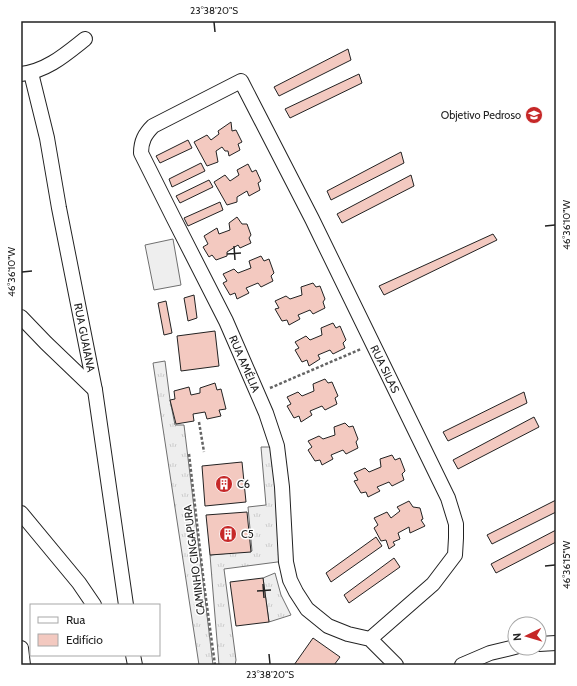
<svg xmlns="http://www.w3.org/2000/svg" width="577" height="686" viewBox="0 0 577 686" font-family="Cabin,sans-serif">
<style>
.grass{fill:url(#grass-tufts);stroke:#6f6f6f}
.garden{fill:#eee;stroke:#6f6f6f}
.building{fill:#f3c9c0;stroke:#222}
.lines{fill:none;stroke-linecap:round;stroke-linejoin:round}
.minor-casing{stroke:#222;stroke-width:16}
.path{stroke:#646464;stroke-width:2.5;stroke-dasharray:3 2;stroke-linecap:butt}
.minor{stroke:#fff;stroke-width:14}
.ticks{fill:none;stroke:#222;stroke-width:1.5}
.labels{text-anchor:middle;stroke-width:3;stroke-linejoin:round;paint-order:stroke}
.poi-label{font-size:11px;fill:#222;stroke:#fff;text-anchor:start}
.street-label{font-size:11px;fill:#222;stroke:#fff}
.neatline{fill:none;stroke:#222;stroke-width:1.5}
.ticks-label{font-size:10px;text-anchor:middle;fill:#222}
</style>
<defs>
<pattern id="grass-tufts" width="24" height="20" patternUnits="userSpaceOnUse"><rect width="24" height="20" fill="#eee"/><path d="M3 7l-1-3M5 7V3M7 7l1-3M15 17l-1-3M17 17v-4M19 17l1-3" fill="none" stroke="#ccc"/></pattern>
</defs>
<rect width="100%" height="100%" fill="#fff"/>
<!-- grass -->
<path class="grass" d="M165,361L170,400L175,425H184L213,665H199L153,363Z
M261,447H276L285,561L224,569L236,660L235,665H219L210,555L252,551L248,507L266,505Z
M275,573L281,595L291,615L269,622L263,578Z"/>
<!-- garden -->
<path class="garden" d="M173,239L181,285L154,290L145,245Z"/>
<!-- building -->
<path class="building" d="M348,49L351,60L279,96L274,87Z
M359,74L362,83L290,118L285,109Z
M231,122L232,131L236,130L242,142L238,144L240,150L229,156L228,151H225L222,147L216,151L218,162L207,166L194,142L207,135L211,140L219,134L218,131Z
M188,140L192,148L160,163L156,156Z
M401,152L404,163L331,200L327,191Z
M201,163L205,171L172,187L169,179Z
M248,164L252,172L256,170L261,181L258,183L260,190L249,196L247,191L237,197V202L227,205L214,182L225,175L230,181L239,175L237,170Z
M411,175L414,186L342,223L337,214Z
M209,180L213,187L180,203L176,196Z
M220,202L223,210L188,226L184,218Z
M237,217L242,224H247L251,235L249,238L251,243L240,248L238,245L227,252V256L216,260L212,255L209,257L203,247L208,244L204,236L217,228L219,234L230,230L229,223Z
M493,234L497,240L384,295L379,286Z
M261,256L264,261L269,259L274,273L271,276L273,281L261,287L258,283L246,288L249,293L237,299L235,293L230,295L223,283L227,281L223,274L234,269L238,273L251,268L249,261Z
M313,283L316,287L320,286L325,299L323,302L325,308L313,314L310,310L298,315L300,319L289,325L287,320L282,321L275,309L279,308L275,301L286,296L290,299L302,295L301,287Z
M194,295L197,318L188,321L184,298Z
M166,301L172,333L164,335L158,303Z
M333,323L336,328L340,326L346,340L343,343L345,348L333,354L330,350L318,355L320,359L309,366L307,360L302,362L295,350L299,348L295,342L306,336L310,340L322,335L321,328Z
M215,331L219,366L181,371L177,336Z
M325,379L328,383L332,382L338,396L335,398L337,404L325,410L322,406L310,411L312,415L301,422L299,416L294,418L287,406L291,404L287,397L298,392L302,396L314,391L313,384Z
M215,383L217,390L221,389L226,409L219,410L221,416L207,419L205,412L193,414L194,421L176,424L170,400L175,399L174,391L189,387L191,395L200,393V388Z
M524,392L527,403L448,441L443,432Z
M534,417L539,427L458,469L453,460Z
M345,423L349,427L353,426L358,439L356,442L358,448L346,454L343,450L331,455L333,459L322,465L320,460L315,461L308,450L312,447L308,441L319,436L323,439L335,435L334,427Z
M392,455L395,460L400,458L405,471L402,474L404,480L392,486L389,482L377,487L380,491L368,497L366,492L361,493L354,481L358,480L354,473L365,468L369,472L381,467L380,459Z
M242,462L246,502L205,506L202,466Z
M556,500V512L492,544L487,535Z
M409,501L413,507L420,508L423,519L421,520L425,526L410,533L409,527L398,533L400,539L393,542L395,545L389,549L386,540L381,541L374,528L378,525L374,518L387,512L391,518L400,511L397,507Z
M247,512L251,552L210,555L206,515Z
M556,530V542L496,573L491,564Z
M376,537L382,546L331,582L326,573Z
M394,558L400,567L349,603L344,595Z
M263,578L269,622L236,626L230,582Z
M313,638L340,657L334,665H294Z"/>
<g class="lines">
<!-- minor casing -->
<g class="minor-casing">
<g id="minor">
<path id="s1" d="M31,73L47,138L59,208L95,390L126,605"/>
<path d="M21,74C47,71 66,54 85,39"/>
<path d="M21,317L46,343L95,390"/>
<path d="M21,513L79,583L94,605"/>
<path id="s2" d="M370,639L433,584L455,555L456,538V524L448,498L312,219L241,81L153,126C145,134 141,141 141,153L173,217L226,321L266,413L277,446L282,487L286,562L290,580L296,592L307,609L328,626L348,634L370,639L396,665"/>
<path d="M539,644L556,643"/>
<path d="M21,648L23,665"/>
<path d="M133,655L135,665"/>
<path d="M462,665L490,653L515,647"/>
</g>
</g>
<!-- path -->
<path class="path" d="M270,388L361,349
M199,422L204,452
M189,454L204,584L215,665"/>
<!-- minor -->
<use href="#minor" class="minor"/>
</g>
<!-- ticks -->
<path class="ticks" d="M214,22L215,32M545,226L555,225M234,246L235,260M227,254L241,253M22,272L32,271M545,566L555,565M263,584L264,598M257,591L271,590M269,654L270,664"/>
<!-- icons -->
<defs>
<g id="school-disc" transform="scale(0.9)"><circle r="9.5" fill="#c62828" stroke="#fff"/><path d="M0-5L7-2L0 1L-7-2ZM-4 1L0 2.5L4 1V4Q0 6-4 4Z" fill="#fff"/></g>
<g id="building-disc" transform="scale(0.9)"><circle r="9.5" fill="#c62828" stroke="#fff"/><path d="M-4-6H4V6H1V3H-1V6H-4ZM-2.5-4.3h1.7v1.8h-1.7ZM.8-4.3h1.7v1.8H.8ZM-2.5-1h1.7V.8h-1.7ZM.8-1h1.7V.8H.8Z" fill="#fff"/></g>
</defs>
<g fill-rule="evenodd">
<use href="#school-disc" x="534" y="115"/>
<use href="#building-disc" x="224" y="484"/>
<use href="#building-disc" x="228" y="534"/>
</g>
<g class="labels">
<!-- poi labels -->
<g class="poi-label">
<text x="521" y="119" text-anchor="end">Objetivo Pedroso</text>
<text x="237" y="488">C6</text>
<text x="241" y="538">C5</text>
</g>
<!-- street labels -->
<g class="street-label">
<text dy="4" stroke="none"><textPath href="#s1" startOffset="270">RUA GUAIANA</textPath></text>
<text dy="4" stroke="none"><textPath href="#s2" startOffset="1008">RUA AMÉLIA</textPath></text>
<text transform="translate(385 369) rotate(64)" y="4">RUA SILAS</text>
<text transform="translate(194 560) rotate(-97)" y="4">CAMINHO CINGAPURA</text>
</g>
</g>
<!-- border -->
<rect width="577" height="686" fill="none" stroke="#ffffff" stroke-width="44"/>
<!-- legend -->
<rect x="30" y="604" width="130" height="52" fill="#ffffff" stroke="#a7a7a7"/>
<rect x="38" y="617" width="20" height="6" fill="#ffffff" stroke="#a7a7a7"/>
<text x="66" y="624" font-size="12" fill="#222222">Rua</text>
<rect x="38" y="634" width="20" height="12" fill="#f3c9c0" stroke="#a7a7a7"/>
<text x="66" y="644" font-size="12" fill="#222222">Edifício</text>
<!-- north arrow -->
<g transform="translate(527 636) rotate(265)"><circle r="19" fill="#ffffff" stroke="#a7a7a7"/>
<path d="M0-3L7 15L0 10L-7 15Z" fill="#c62828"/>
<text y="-6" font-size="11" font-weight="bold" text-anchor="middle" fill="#222222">N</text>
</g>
<rect x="22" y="22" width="533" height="642" class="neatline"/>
<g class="ticks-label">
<text x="214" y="14">23°38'20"S</text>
<text transform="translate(566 225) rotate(-90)" y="4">46°36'10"W</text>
<text transform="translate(11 272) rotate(-90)" y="4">46°36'10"W</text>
<text transform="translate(566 565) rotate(-90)" y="4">46°36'15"W</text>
<text x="270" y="678">23°38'20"S</text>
</g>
</svg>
